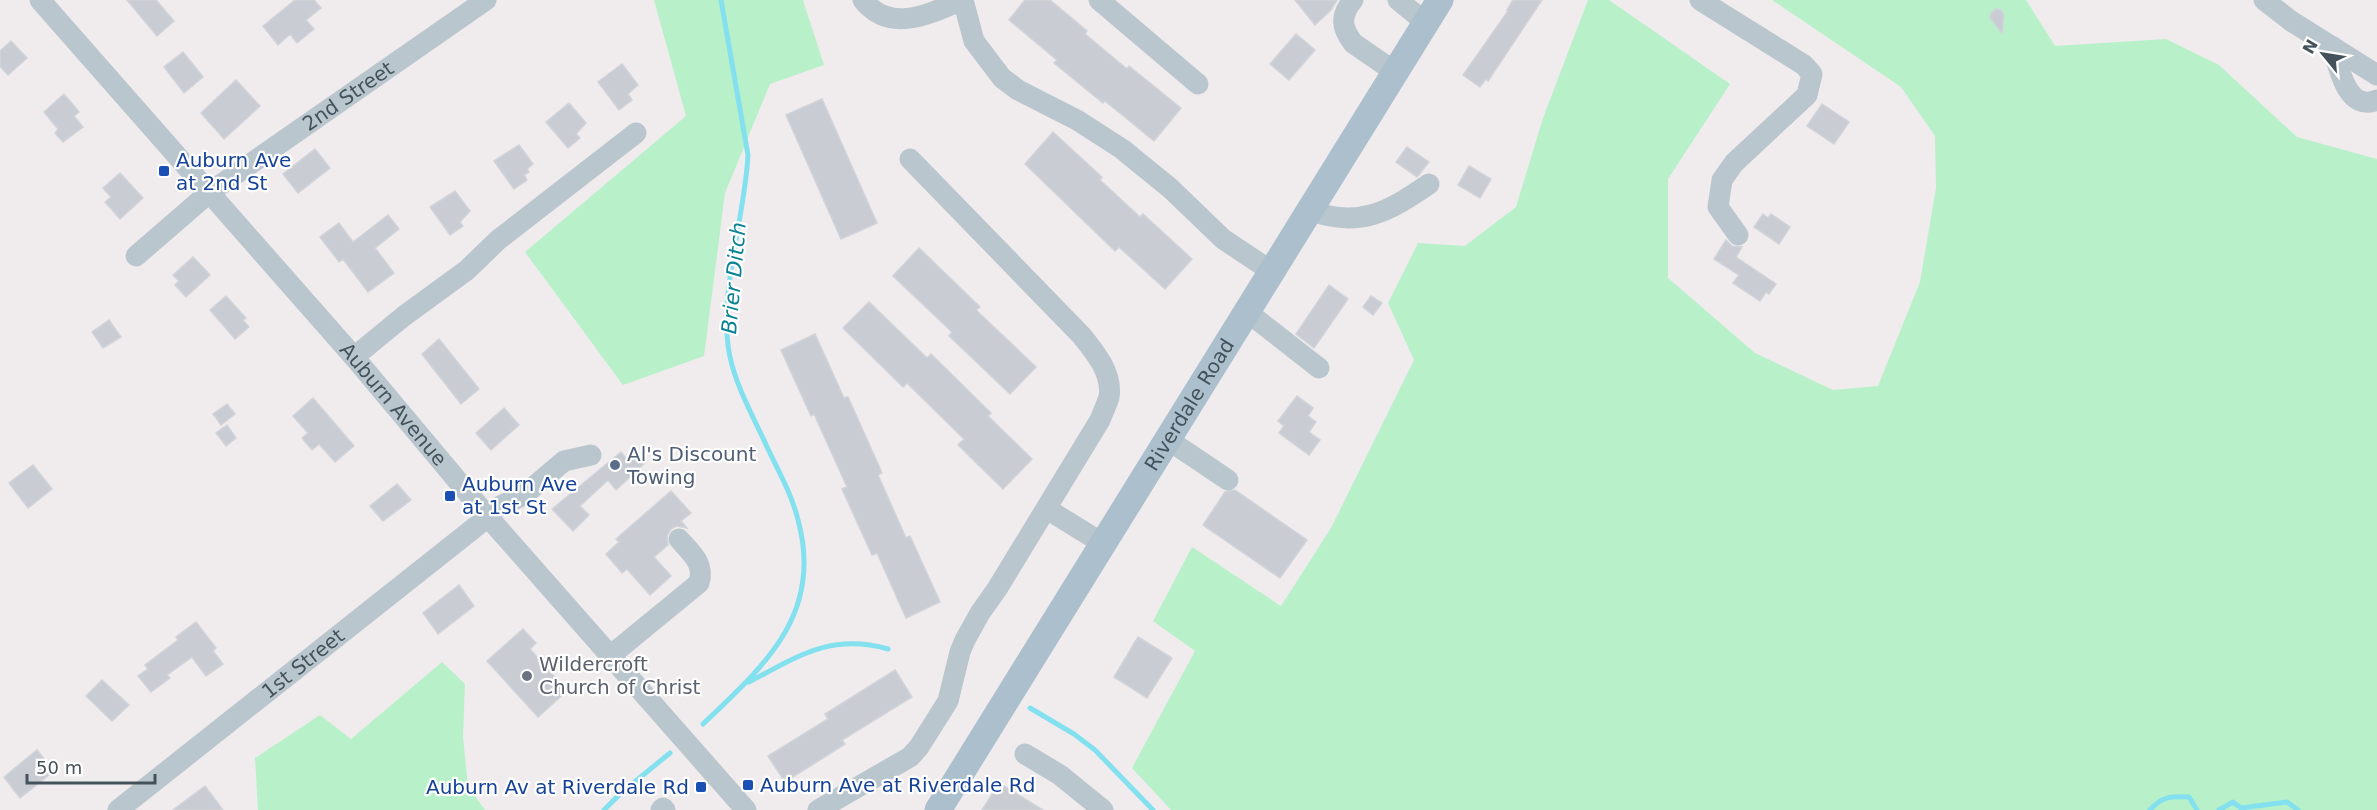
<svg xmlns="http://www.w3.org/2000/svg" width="2377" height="810" viewBox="0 0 2377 810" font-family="'DejaVu Sans',sans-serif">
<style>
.green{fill:#b8f0ca}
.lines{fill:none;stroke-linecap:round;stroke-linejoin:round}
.stream{stroke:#83e0ef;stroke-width:5}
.building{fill:#c9ccd2;stroke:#d0d3d9;stroke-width:1.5}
.minor{stroke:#bac6cd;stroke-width:21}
.major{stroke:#abbfcd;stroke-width:27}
.transit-dot{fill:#1a4fb4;stroke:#fff;stroke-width:2}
.service-dot{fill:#5c6f8a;stroke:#fff;stroke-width:2}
.worship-dot{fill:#6b7280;stroke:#fff;stroke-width:2}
.labels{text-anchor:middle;stroke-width:4.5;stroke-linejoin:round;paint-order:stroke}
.street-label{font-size:20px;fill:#44525b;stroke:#fff}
.transit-label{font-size:20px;fill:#164399;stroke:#fff;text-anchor:start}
.service-label{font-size:20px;fill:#4e5e75;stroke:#fff;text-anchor:start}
.worship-label{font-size:20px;fill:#5b616d;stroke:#fff;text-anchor:start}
.water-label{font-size:21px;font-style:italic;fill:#088195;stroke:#fff}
</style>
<rect width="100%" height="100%" fill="#f0eced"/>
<!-- green -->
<path class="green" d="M654,0H803L824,65L770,84L725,193L704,356L623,385L525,252L686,116Z
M1588,0H1609L1730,84L1668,179V278L1755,353L1833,390L1878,386L1920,282L1936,188L1935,136L1901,87L1772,0H2026L2055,46L2166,39L2219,65L2297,137L2377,159V810H1171L1132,768L1195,651L1153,621L1192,547L1281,606L1331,528L1414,360L1388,303L1418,243L1465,246L1516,207L1543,118Z
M442,662L465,684L463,737L468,786L485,810H258L255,758L320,715L351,739Z"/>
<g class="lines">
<!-- stream -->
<path class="stream" d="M749,682C798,656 831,633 888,649
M1030,708L1074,734L1095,750L1153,810
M703,724C764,666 824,614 798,520C792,495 779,472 768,449C755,420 737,389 730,357C717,297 745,218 748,155L721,0
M604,810L621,793L670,753
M2150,810C2162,796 2172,796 2189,797L2197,810
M2219,810L2233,802L2241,808L2287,802L2298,810"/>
</g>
<!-- building -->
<path class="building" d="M127,0H156L174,21L157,36Z
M295,0H314L321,8L306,20L314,29L297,43L290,34L278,45L263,26Z
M1025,0H1050L1087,31L1085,34L1127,69L1129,66L1181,108L1154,141L1105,101L1103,103L1054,63L1057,60L1009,20Z
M1295,0H1337L1331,10L1315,25Z
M1513,0H1542L1488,81L1486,79L1480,87L1463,75L1508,11L1507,10Z
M1996,9L2001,10L2004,15L2002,33L1990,18L1991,13Z
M1296,34L1315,50L1289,80L1270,64Z
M11,41L27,58L8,75L0,66V51Z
M183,52L203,77L184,93L164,67Z
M622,64L638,85L628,94L632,100L619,110L598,82Z
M236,80L260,106L224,139L201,113Z
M64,94L79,112L74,116L83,127L63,142L55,133L58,129L44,112Z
M822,99L877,223L841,239L786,115Z
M569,103L586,123L576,134L580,138L568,148L546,122Z
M1822,104L1849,122L1834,144L1807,126Z
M1053,132L1102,177L1100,180L1140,217L1143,214L1192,259L1165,289L1119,247L1115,251L1025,164Z
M519,145L533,164L527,169L529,172L524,175L527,180L514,189L494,161Z
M1407,147L1429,162L1417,177L1396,162Z
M315,149L330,168L298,193L283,174Z
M1469,166L1491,179L1480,198L1458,185Z
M120,173L143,198L120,219L105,202L111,197L103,188Z
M455,191L470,211L460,222L463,226L450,235L430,207Z
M1763,214L1768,218L1771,214L1790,227L1779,244L1754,227Z
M388,215L399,229L375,248L394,273L368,292L343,259L339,262L320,237L339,223L353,242Z
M1726,240L1732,246L1742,247L1736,257L1776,284L1769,294L1766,292L1760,301L1733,283L1739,275L1714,259Z
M919,248L980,307L976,310L1036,367L1010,394L949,336L952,332L893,276Z
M193,257L210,275L186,297L175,285L179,281L173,275Z
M1329,285L1348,299L1314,348L1296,334Z
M226,296L246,318L243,320L249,327L235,339L210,310Z
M1371,296L1382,303L1373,315L1363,307Z
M869,302L927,358L931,354L991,413L988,416L1032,459L1003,489L958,445L964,439L907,383L903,387L843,328Z
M109,320L121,337L103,348L92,332Z
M815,334L844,398L848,397L882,473L878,475L906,538L910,536L940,602L906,618L877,553L872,555L842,489L847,487L814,414L811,416L781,350Z
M439,339L479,389L461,404L422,354Z
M1297,396L1313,408L1308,416L1316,422L1309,432L1320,440L1309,455L1279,433L1284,426L1278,421Z
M313,398L354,446L335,462L319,444L312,450L302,438L308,433L293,416Z
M227,404L235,414L221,425L213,414Z
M504,408L519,425L491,450L476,433Z
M227,425L236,438L226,446L216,433Z
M636,449L646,462L616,490L608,480L580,506L589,515L573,531L552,509L621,452L626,458Z
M33,465L52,489L28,508L9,483Z
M397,484L411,500L383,521L370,506Z
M1235,490L1307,540L1280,578L1203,525L1225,492Z
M671,491L691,513L681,521L687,528L677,526L671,529L667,536L668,545L654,557L671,576L650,595L627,569L622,573L606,554L619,542L616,539Z
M459,585L474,606L438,634L423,613Z
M196,622L216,648L213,651L223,664L206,676L192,657L167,675L170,678L151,692L138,676L148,669L145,665L178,640L176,637Z
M523,629L536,643L530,649L567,691L538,717L487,661Z
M1138,637L1172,658L1147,698L1114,677Z
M895,670L912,697L842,740L845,744L785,782L768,756L828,719L825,714Z
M102,680L129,705L112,721L86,696Z
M37,750L54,771L20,798L4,777Z
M999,783L1043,810H982Z
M205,786L223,810H173Z"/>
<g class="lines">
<!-- minor -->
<g class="minor">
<path id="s1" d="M40,0L354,357L488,517L746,810"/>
<path d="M863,0C890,34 929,14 962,0"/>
<path d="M963,0L974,41L1002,78L1018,90L1077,120L1122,149L1170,188L1223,239L1271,271"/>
<path d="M1099,0L1198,84"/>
<path d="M1353,0C1340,16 1341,27 1353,43L1395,72"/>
<path d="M1398,0L1426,23"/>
<path d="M1700,0L1804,65L1812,74L1807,95L1734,163L1722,180L1718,207L1738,235"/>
<path d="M2264,0L2291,21L2377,75"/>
<path d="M2333,47C2338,66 2347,113 2377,100"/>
<path d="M1309,210C1359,229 1388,212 1429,184"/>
<path id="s2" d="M136,256L210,192L486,0"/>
<path d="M1246,311L1319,368"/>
<path d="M354,357L404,316L467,270L498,240L636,133"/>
<path d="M1167,439L1228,480"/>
<path d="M1047,509L1102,543"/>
<path d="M485,513L524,495L564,461L591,455"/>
<path d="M610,656L699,583C705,563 691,553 679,539"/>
<path d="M1025,754L1060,775L1103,810"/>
<path id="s3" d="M118,810L488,517"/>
<path d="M661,810L663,808L665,810"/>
<path d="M818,810L910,757L919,747L948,701L960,652L965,640L980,613L997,589L1100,420C1103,412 1107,404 1109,397C1113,374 1095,352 1082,336L910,159"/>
</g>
<!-- major -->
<path class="major" id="s4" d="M938,810L1440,0"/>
</g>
<!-- markers -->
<g class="transit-dot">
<rect x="158" y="165" width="12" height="12" rx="3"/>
<rect x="444" y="490" width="12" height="12" rx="3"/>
<rect x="742" y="779" width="12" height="12" rx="3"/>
<rect x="695" y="781" width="12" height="12" rx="3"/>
</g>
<circle class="service-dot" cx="615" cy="465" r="6"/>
<circle class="worship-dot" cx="527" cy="676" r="6"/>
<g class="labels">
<!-- street labels -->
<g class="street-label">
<text dy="7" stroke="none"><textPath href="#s2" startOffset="266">2nd Street</textPath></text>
<text dy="7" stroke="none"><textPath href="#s1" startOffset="537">Auburn Avenue</textPath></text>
<text dy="7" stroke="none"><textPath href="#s4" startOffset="477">Riverdale Road</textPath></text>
<text dy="7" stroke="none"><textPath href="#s3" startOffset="236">1st Street</textPath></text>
</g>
<!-- transit labels -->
<g class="transit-label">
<text x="176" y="167">Auburn Ave<tspan x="176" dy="23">at 2nd St</tspan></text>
<text x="462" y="491">Auburn Ave<tspan x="462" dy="23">at 1st St</tspan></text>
<text x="760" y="792">Auburn Ave at Riverdale Rd</text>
<text x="689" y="794" text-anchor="end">Auburn Av at Riverdale Rd</text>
</g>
<!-- service labels -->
<g class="service-label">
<text x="627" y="461">Al's Discount<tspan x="627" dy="23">Towing</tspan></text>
</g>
<!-- worship labels -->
<g class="worship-label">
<text x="539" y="671">Wildercroft<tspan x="539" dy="23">Church of Christ</tspan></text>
</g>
<!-- water labels -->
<g class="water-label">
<text transform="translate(734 278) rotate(-85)" y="7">Brier Ditch</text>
</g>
</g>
<!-- north arrow -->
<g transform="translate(2323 54) rotate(300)" stroke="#ffffff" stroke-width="4.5" paint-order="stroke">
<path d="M0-4.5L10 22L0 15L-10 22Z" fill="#44525b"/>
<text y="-9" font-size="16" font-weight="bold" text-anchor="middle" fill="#44525b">N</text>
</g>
<!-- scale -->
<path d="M27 774v9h128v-9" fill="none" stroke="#44525b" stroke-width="3"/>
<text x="36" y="774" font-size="18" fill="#44525b" stroke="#ffffff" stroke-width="4.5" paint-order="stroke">50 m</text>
</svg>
